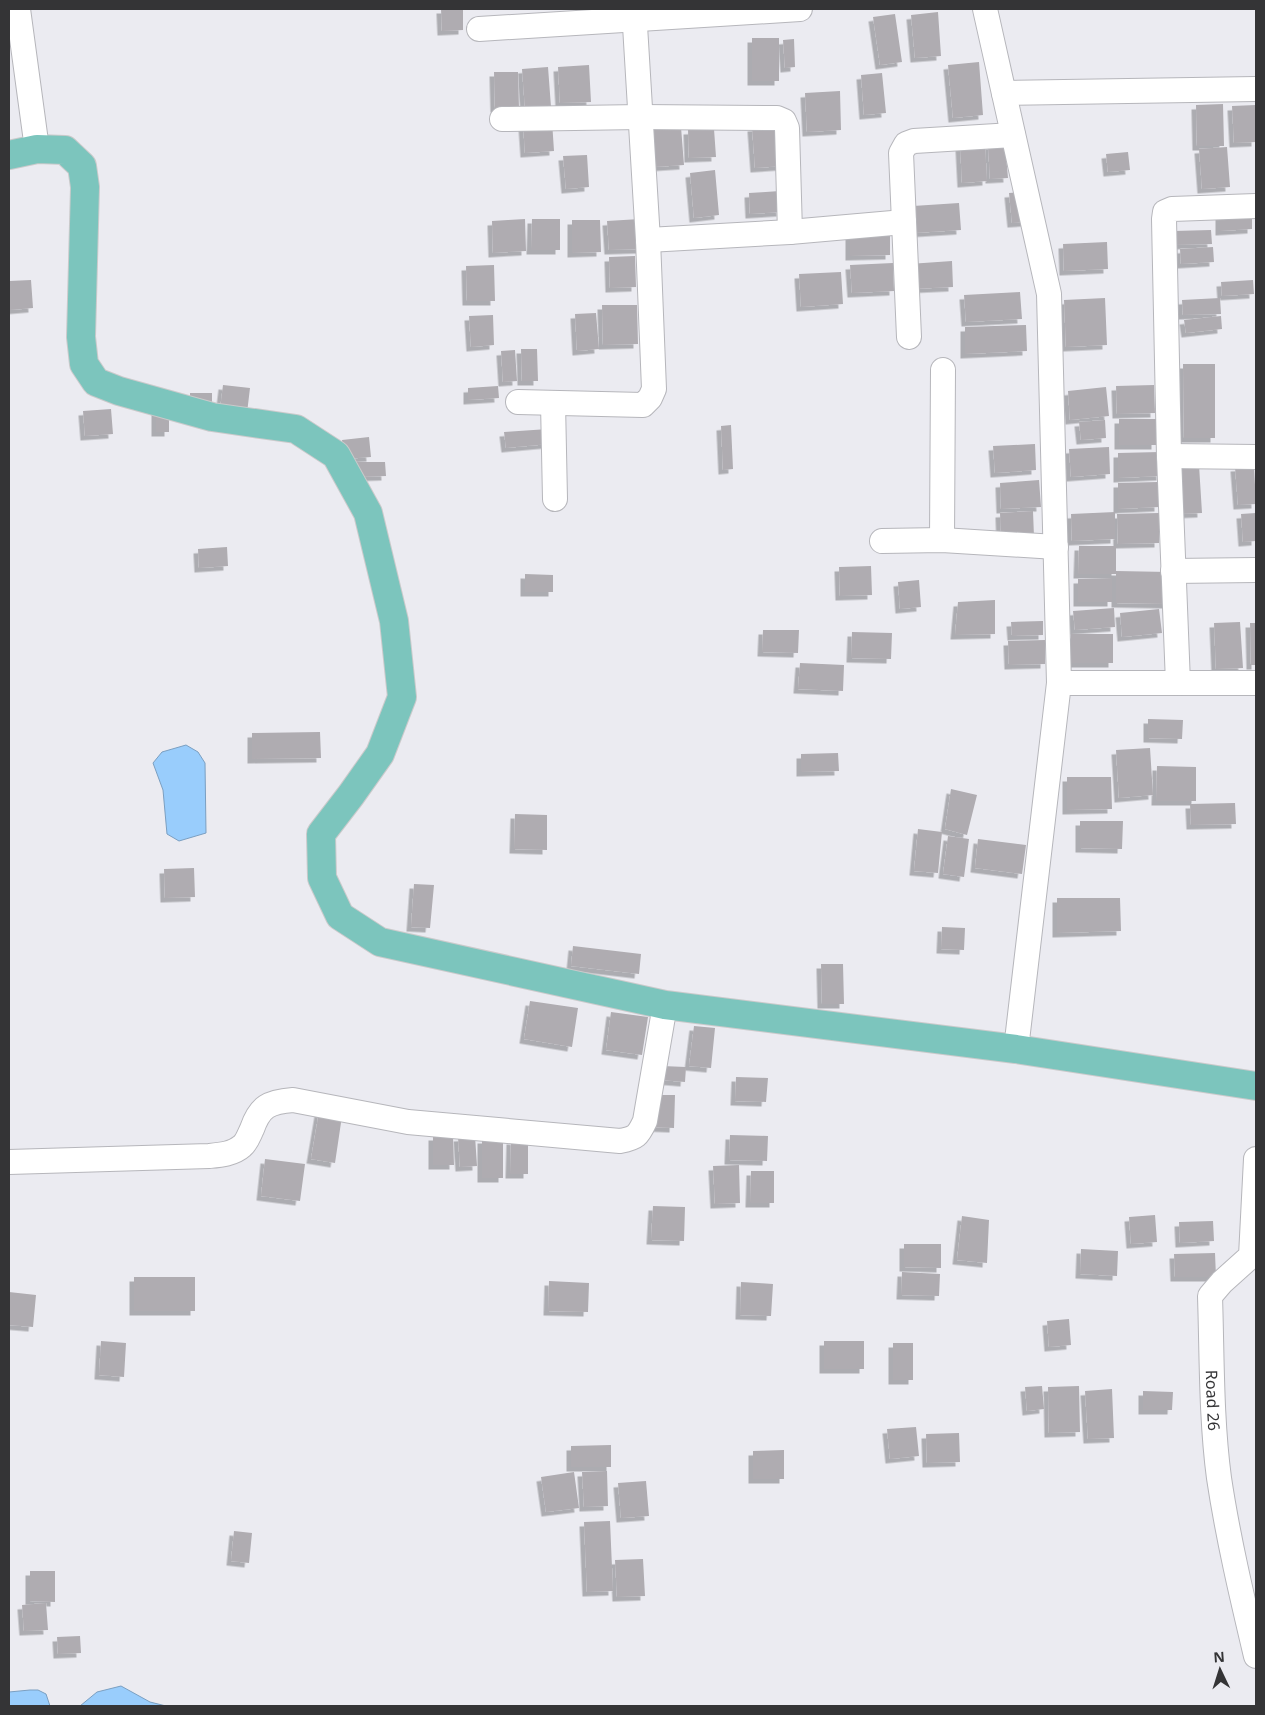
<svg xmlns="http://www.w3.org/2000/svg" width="1265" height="1715" viewBox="0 0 1265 1715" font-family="'Noto Sans',sans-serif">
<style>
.water{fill:#99cdfc;stroke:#7b9fc1}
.building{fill:#afacb1;filter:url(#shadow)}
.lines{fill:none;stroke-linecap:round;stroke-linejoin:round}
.minor-casing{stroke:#b6b6bb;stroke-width:26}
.major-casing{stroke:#cacacb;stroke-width:30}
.minor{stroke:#fff;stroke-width:24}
.major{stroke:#7cc5bd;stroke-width:28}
.labels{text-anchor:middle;stroke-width:4.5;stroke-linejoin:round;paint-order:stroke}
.street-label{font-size:16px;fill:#343436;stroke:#ebebf1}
</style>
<defs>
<filter id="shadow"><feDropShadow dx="-4.5" dy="4.5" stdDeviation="0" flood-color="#0004"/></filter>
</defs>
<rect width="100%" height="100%" fill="#ebebf1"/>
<!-- water -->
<path class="water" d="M186,745L198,752L205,763L206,833L179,841L167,834L163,790L153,763L162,752Z
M121,1686L150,1702L166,1706H80L97,1692Z
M30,1690H38L46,1694L50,1706H9V1692Z"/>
<!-- building -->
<path class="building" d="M441,9H463V30L442,31Z
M938,12L941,56L915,58L911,15Z
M895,14L902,62L880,65L873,17Z
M752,38H779V81H752Z
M794,39L795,67L785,68L783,40Z
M979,62L983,115L953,118L948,65Z
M589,65L591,102L560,103L558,67Z
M548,67L551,107L525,109L522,69Z
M494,72H518L519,108H495Z
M882,73L886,113L864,115L861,75Z
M840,91L841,130L807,132L805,93Z
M1223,104L1224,146H1197L1196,105Z
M1256,105V142L1234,143L1232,106Z
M552,121L554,151L525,153L523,124Z
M780,125L783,166L755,168L752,127Z
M681,127L684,165L654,167L652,130Z
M714,129L716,157L689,158L688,130Z
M985,144L987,181L962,183L960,145Z
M1005,144L1008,178L990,179L988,145Z
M1227,147L1230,187L1202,189L1199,149Z
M1128,152L1130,170L1108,172L1106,154Z
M587,155L589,187L566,189L563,156Z
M715,170L719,215L694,218L690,173Z
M780,191L781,212L750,214L749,193Z
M1023,192L1026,222L1012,223L1009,193Z
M959,203L961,230L914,233L913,206Z
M1252,213V229L1220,231V214Z
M525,219L526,251L493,253L492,221Z
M532,219H560V250H531Z
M640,219L642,249L609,250L607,221Z
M572,220H600L601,252L572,253Z
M1211,230L1212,244L1174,245V231Z
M850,233H890V255L850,256Z
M1107,242L1108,269L1064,271L1063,244Z
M1213,247L1214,262L1181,264L1180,249Z
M635,256L636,287L610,288L609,257Z
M952,261L953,287L911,289L909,264Z
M893,263L894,291L852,293L850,265Z
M494,265L495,301H467L466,266Z
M841,272L843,304L801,307L799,274Z
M31,280L33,308L10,310L9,281Z
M1253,280L1254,294L1222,296L1221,282Z
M1020,292L1022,319L966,322L964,295Z
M1105,298L1107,345L1066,347L1064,300Z
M1220,298L1221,314L1183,315L1182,300Z
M602,305H637L638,344L603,345Z
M596,313L599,349L577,351L575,314Z
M493,315L494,345L471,347L469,316Z
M1221,316L1222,329L1186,333L1184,320Z
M1026,325L1027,351L965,354V327Z
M521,349H537L538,381H522Z
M515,350L517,381L503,382L501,351Z
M1183,364H1215V438H1184Z
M223,385L250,388L247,413L220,410Z
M1154,385L1155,413L1117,414L1116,386Z
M498,386L499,398L468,400V388Z
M1106,387L1109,416L1070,420L1068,391Z
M190,393H212V406H190Z
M111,409L113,434L85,436L83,411Z
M156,409H169V432H156Z
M1119,419H1156V445H1119Z
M1105,420L1106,438L1081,440L1079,422Z
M731,425L733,469L723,470L721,426Z
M548,429L549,444L506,448L504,432Z
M369,437L371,457L344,459L342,440Z
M1035,444L1036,470L995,473L993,446Z
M1109,447L1110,474L1071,477L1069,449Z
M1160,452L1161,476L1118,478V453Z
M357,462H385L386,476L357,477Z
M1199,465L1202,513L1179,514L1176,466Z
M1254,466L1256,504L1238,505L1235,467Z
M1039,480L1041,507L1001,509L1000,483Z
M1158,482L1159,507L1118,509V483Z
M1033,511L1034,537L1001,539L1000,513Z
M1115,512V539L1072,541L1071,514Z
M1159,513V543L1118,544L1117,514Z
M1256,513V541L1243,542L1241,514Z
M1079,546H1116V571L1169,572L1168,604L1116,603V574H1078Z
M227,547L228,566L199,568L198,549Z
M871,566L872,595L840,596L839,567Z
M525,574L553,575V592H525Z
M1112,578V602H1078V579Z
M919,580L921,607L900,609L898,582Z
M995,600V634L955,635L958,602Z
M1114,608L1115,627L1075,630L1073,611Z
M1159,609L1162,633L1122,637L1120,613Z
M1043,621V635L1012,636L1011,622Z
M1240,622L1243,668L1216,669L1214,623Z
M1250,623H1256V665H1251Z
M763,630H799L798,653L762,652Z
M852,632L892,633L891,659L851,658Z
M1071,634H1113V663H1071Z
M1045,640V664L1009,665L1008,641Z
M800,663L844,665L843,691L798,689Z
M1148,719L1183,720L1182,739L1148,738Z
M320,732L321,758L252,759V733Z
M1150,748L1153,795L1119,798L1116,750Z
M838,753L839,771L801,772V754Z
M1157,766L1196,767V801H1156Z
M1067,777H1111L1112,809L1067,810Z
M951,789L977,795L967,835L945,829Z
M1235,803L1236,824L1191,825L1190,804Z
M515,814L547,815V850L514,849Z
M1080,821H1123L1122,849L1080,848Z
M918,829L942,832L938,873L914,871Z
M948,836L969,839L964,877L943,874Z
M978,839L1026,845L1022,874L975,868Z
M194,868L195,897L165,898L164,869Z
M414,884L434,885L430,928L411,927Z
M1057,898H1120L1121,931L1057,933Z
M942,927L965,928L964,950L941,949Z
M573,946L641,954L639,974L571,966Z
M821,964H843L844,1004H822Z
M530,1001L578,1008L572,1047L524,1039Z
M611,1012L648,1017L642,1055L606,1050Z
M694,1026L715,1028L711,1068L689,1066Z
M662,1066L686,1067L685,1082L661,1080Z
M736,1077L768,1078L766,1102L735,1101Z
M651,1095H675L674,1128L650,1127Z
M319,1112L342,1116L335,1163L311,1159Z
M730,1135L768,1136L767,1161L729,1160Z
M433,1136H453L454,1165H433Z
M475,1136L477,1166L460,1167L458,1137Z
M482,1139H503V1178H482Z
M511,1140L528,1141V1174H510Z
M265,1159L305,1164L300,1201L261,1196Z
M739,1165L740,1203L715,1204L713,1166Z
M751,1171H774V1203H750Z
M653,1206L685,1207L684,1241L651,1240Z
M1155,1215L1157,1242L1131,1244L1129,1217Z
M962,1216L989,1220L987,1263L957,1260Z
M1213,1221L1214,1241L1180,1243L1179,1222Z
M904,1244H941V1268L904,1267Z
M1081,1249L1118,1251L1117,1276L1080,1274Z
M1215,1253L1216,1277H1175L1174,1254Z
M902,1272L940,1274L939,1296L901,1295Z
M134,1277H195V1311H134Z
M549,1281L589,1283L588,1312L548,1311Z
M741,1282L773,1284L771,1316L740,1315Z
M9,1292L36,1295L33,1327L9,1325Z
M1069,1319L1071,1345L1049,1347L1047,1321Z
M101,1341L126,1343L124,1377L99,1375Z
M824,1341H864V1369H824Z
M893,1343H913V1380H893Z
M1042,1386L1044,1409L1027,1411L1025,1387Z
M1079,1386L1080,1432L1049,1433L1048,1387Z
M1112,1389L1114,1438L1088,1439L1085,1391Z
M1143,1391L1173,1392L1172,1410H1143Z
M916,1427L919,1456L890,1459L887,1429Z
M959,1433L960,1462L927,1463L926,1434Z
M611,1445V1467H571V1446Z
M784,1450V1479H753V1451Z
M607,1471L608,1506L584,1507L582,1472Z
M574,1472L579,1508L546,1512L541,1477Z
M646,1481L649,1516L621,1518L618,1483Z
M610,1521L613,1591L587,1592L584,1522Z
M234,1531L252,1533L249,1563L231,1561Z
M643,1559L645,1596L617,1597L615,1560Z
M30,1571H55V1602L30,1601Z
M46,1603L48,1630L24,1631L22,1605Z
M80,1636L81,1653L58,1654L57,1637Z"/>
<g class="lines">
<!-- minor casing -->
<g class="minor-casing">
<g id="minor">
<path d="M18,9L37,149"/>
<path d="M985,9L1049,294L1059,683L1016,1049"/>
<path d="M479,29L800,9"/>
<path d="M1004,93L1256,89"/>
<path d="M502,119L641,117L777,118L784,121L787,128L790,232"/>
<path d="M648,240L790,232L904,222"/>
<path d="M909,337L901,153L906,144L914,141L1013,135"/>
<path d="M518,402L643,405L650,398L654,389L648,240L634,9"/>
<path d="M553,403L555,499"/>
<path d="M1169,456L1256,457"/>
<path d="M942,540L943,370"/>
<path d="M882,541L942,540L1056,547"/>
<path d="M1173,571L1256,570"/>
<path d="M1059,683H1256"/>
<path d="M1178,683L1169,456L1164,219L1165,212L1172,209L1256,206"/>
<path id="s1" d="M1256,1159L1251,1256L1222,1282L1210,1296C1212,1356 1211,1418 1219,1478C1228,1538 1242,1597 1256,1656"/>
<path d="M9,1162L209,1156C220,1155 233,1154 242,1146C247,1142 249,1135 252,1129C260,1106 269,1102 293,1100L408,1122L620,1141C636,1138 638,1136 645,1121L665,1005"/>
</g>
</g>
<!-- major casing -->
<g class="major-casing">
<path id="major" d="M9,155L37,149L65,150L82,166L85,187L81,337L84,364L96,382L119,391L212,417L296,429L336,455L368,513L394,621L402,697L380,754L351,795L321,834L322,878L340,916L380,942L665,1005L1016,1049L1256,1086"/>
</g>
<!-- minor -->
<use href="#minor" class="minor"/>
<!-- major -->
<use href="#major" class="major"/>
</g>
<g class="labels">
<!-- street labels -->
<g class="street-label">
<text dy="6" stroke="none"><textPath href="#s1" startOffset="259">Road 26</textPath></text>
</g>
</g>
<!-- border -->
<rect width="1265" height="1715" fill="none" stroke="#343436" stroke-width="20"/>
<!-- north arrow -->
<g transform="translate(1220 1670) rotate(356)" stroke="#ebebf1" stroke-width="4" paint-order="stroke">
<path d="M0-4L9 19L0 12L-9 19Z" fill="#343436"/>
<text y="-8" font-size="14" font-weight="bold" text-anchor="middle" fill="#343436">N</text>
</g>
</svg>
